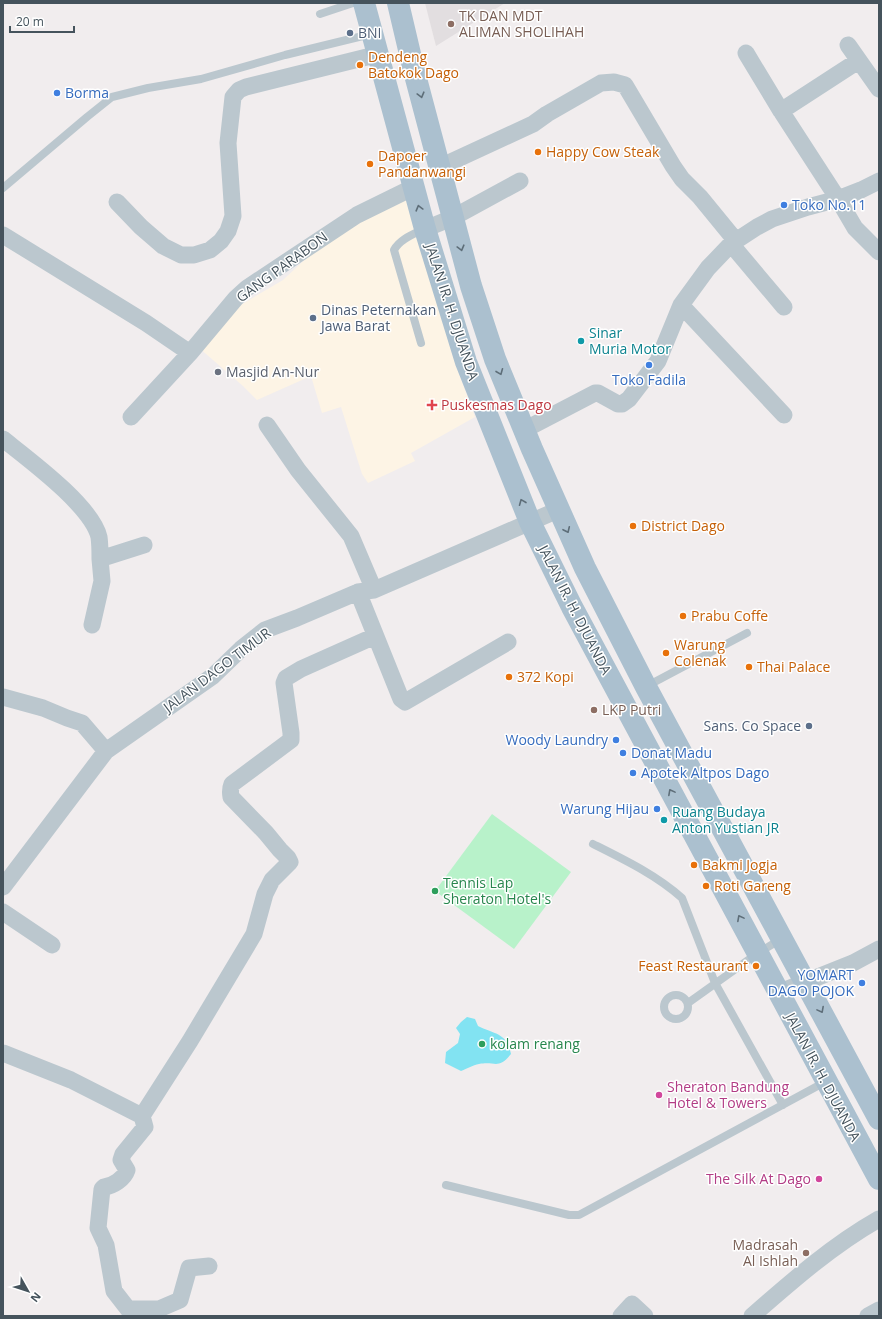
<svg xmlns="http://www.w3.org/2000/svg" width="882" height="1319" viewBox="0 0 882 1319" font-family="'Open Sans',sans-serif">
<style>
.commercial{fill:#fdf4e5}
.education{fill:#e2dee0}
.green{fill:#b8f2ca}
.water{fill:#82e3f2}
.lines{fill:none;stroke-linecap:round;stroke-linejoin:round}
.service{stroke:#bbc7ce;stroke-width:8}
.minor{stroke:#bbc7ce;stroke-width:17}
.primary{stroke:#abc0cf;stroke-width:22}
.oneway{stroke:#5e6e79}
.education-dot{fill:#8d6e63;stroke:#fff;stroke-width:1.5}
.service-dot{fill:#5c6f8a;stroke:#fff;stroke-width:1.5}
.food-dot{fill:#e8710a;stroke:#fff;stroke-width:1.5}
.shop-dot{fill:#3f7fe0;stroke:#fff;stroke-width:1.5}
.culture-dot{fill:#0f9aa8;stroke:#fff;stroke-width:1.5}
.worship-dot{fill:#6b7280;stroke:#fff;stroke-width:1.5}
.health-dot{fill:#e0444e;stroke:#fff;stroke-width:1.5}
.leisure-dot{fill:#2e9e5b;stroke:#fff;stroke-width:1.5}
.hotel-dot{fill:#d1479c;stroke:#fff;stroke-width:1.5}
.labels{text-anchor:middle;stroke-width:3;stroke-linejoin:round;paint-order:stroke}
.education-label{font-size:14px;fill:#785e54;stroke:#fff;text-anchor:start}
.service-label{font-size:14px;fill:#4e5e75;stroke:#fff;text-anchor:start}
.food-label{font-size:14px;fill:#c56008;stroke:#fff;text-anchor:start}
.shop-label{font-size:14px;fill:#366cbe;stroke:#fff;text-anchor:start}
.street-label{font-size:14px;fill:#45535c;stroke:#fff}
.culture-label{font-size:14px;fill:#0d838f;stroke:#fff;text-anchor:start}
.worship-label{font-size:14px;fill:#5b616d;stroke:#fff;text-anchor:start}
.health-label{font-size:14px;fill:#be3a42;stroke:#fff;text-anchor:start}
.leisure-label{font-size:14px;fill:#27864d;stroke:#fff;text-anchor:start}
.hotel-label{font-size:14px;fill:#b23c85;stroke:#fff;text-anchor:start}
</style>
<rect width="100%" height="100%" fill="#f1edee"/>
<!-- commercial -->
<path class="commercial" d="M406,197L456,366L475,417L411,453L415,461L368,483L362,474L341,407L322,413L311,376L257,400L243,386L198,347L232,310L283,280L328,238Z"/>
<!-- education -->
<path class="education" d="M425,3H505L436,46Z"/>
<!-- green -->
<path class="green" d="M492,814L571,872L514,949L435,891Z"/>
<!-- water -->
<path class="water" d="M467,1017L475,1019L478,1026C496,1035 506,1032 511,1054C498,1070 496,1061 479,1064C473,1065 466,1069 461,1071L445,1063L446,1052L458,1043L460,1034L456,1028L461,1022Z"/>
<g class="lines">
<!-- service -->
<path class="service" d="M320,14L353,3
M3,188L87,117L112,97L148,88L201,79L285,55L371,34
M421,343L394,250C400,239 414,234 424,229
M647,686L747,633
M593,844C625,860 656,875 682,898L715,983L783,1105
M664 1007a12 12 0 1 1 24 0a12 12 0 1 1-24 0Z
M688,1003L758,953L781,939
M446,1185L569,1215H579L825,1082"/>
<!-- minor -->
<path class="minor" d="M848,45L879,89
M746,53L781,111L838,199L855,228L879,252
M781,111L858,61
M440,167L533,124L547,114L601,83L614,82L625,85L673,166L682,179L700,197L736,241
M117,202L141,227L163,246L181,255H194L210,250L221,241L228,231L233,216L228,143L233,97L239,90L246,87L379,54
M425,229L452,218L520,181
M3,235L146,323L190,353
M731,244L784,307
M681,305L784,415
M131,417L190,353L236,298L247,288L357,215L414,187
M267,425L298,470L351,536L374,590
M524,430L595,393H598L618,404H622L629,399L658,361L681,305L708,268L731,244L757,227L772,219L808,207L838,199L861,190L879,181
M3,439C28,459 92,506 99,537C100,544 100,552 100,559L144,545
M358,592L401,699L405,702L508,642
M92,625L102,581L100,559
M3,697L43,708L67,718L82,723L106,751
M3,887L106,751L213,676L241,649L265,630L297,618L358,592L374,590L558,510
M3,912L52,945
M778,993L853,963L879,949
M3,1053L71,1080L142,1116L145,1127L123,1154L121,1160L127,1170C124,1179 113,1186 104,1187L102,1189L98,1228L106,1245L114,1291L128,1309H159L180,1300L189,1268L209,1266
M142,1116L190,1041L254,934L265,894L272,880L290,862L288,858L280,850L266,833L231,797C230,792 230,789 232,784L291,740V733L284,683L286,678L301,669L375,636
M621,1316L632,1304L645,1316
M752,1316C792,1281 833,1245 879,1219
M868,1316L879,1310"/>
<!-- primary -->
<path class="primary" d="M364,3L425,229L466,362L530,522L572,607L879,1179
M398,3L414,71L471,286L495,359L532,449L585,568L646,687L879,1119"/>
</g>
<!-- one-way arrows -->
<defs><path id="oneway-chevron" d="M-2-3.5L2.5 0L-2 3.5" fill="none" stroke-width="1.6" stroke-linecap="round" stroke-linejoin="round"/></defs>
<g class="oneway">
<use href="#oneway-chevron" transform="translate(421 95) rotate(75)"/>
<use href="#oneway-chevron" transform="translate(419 208) rotate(-105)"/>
<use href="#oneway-chevron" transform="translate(461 248) rotate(75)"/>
<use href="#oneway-chevron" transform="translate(500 372) rotate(68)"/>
<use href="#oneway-chevron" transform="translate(522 502) rotate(-112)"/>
<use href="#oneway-chevron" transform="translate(567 530) rotate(65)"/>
<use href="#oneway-chevron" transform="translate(671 792) rotate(-118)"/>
<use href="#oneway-chevron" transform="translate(740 918) rotate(-118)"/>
<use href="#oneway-chevron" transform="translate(821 1010) rotate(62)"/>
</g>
<!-- markers -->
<g class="education-dot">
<circle cx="451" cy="24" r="4"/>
<circle cx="594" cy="710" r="4"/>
<circle cx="806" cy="1253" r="4"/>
</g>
<g class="service-dot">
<circle cx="350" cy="33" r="4"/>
<circle cx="313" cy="318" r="4"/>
<circle cx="809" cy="726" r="4"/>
</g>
<g class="food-dot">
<circle cx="360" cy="65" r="4"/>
<circle cx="538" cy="152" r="4"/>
<circle cx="370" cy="164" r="4"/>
<circle cx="633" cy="526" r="4"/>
<circle cx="683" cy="616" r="4"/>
<circle cx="666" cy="653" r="4"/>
<circle cx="749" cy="667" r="4"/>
<circle cx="509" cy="677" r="4"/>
<circle cx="694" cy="865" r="4"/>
<circle cx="706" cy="886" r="4"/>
<circle cx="756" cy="966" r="4"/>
</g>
<g class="shop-dot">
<circle cx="57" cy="93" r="4"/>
<circle cx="784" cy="205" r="4"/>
<circle cx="649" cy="365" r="4"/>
<circle cx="616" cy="740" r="4"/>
<circle cx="623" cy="753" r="4"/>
<circle cx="633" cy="773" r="4"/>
<circle cx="657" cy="809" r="4"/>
<circle cx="862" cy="983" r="4"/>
</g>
<g class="culture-dot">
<circle cx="581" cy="341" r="4"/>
<circle cx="664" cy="820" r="4"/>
</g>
<circle class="worship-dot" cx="218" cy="372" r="4"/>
<path class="health-dot" d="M430 399h4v4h4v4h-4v4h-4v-4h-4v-4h4z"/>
<g class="leisure-dot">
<circle cx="435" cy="891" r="4"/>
<circle cx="482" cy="1044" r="4"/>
</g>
<g class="hotel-dot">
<circle cx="659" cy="1095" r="4"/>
<circle cx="819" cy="1179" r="4"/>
</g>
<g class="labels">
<!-- education labels -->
<g class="education-label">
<text x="459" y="21">TK DAN MDT<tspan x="459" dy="16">ALIMAN SHOLIHAH</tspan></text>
<text x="602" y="715">LKP Putri</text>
<text x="798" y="1250" text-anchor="end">Madrasah<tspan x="798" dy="16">Al Ishlah</tspan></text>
</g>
<!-- service labels -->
<g class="service-label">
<text x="358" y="38">BNI</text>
<text x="321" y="315">Dinas Peternakan<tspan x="321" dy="16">Jawa Barat</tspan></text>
<text x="801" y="731" text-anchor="end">Sans. Co Space</text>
</g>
<!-- food labels -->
<g class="food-label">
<text x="368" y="62">Dendeng<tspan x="368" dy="16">Batokok Dago</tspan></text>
<text x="546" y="157">Happy Cow Steak</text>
<text x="378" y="161">Dapoer<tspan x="378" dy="16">Pandanwangi</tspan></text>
<text x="641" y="531">District Dago</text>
<text x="691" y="621">Prabu Coffe</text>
<text x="674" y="650">Warung<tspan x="674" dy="16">Colenak</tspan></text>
<text x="757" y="672">Thai Palace</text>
<text x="517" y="682">372 Kopi</text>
<text x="702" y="870">Bakmi Jogja</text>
<text x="714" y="891">Roti Gareng</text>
<text x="748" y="971" text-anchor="end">Feast Restaurant</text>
</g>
<!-- shop labels -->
<g class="shop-label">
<text x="65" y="98">Borma</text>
<text x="792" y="210">Toko No.11</text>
<text x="649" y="385" text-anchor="middle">Toko Fadila</text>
<text x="608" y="745" text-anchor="end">Woody Laundry</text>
<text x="631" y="758">Donat Madu</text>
<text x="641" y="778">Apotek Altpos Dago</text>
<text x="649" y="814" text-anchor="end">Warung Hijau</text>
<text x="854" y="980" text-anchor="end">YOMART<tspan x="854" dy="16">DAGO POJOK</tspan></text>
</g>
<!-- street labels -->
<g class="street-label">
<text transform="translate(282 267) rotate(-36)" y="5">GANG PARABON</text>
<text transform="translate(452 312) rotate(72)" y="5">JALAN IR. H. DJUANDA</text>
<text transform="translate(575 610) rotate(63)" y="5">JALAN IR. H. DJUANDA</text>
<text transform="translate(217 670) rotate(-37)" y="5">JALAN DAGO TIMUR</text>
<text transform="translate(823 1077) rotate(62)" y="5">JALAN IR. H. DJUANDA</text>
</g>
<!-- culture labels -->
<g class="culture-label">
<text x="589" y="338">Sinar<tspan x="589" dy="16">Muria Motor</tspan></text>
<text x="672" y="817">Ruang Budaya<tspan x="672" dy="16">Anton Yustian JR</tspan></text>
</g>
<!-- worship labels -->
<g class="worship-label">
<text x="226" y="377">Masjid An-Nur</text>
</g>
<!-- health labels -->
<g class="health-label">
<text x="441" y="410">Puskesmas Dago</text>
</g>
<!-- leisure labels -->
<g class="leisure-label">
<text x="443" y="888">Tennis Lap<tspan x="443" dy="16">Sheraton Hotel's</tspan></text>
<text x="490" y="1049">kolam renang</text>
</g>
<!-- hotel labels -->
<g class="hotel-label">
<text x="667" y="1092">Sheraton Bandung<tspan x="667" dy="16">Hotel &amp; Towers</tspan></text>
<text x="811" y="1184" text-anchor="end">The Silk At Dago</text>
</g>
</g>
<!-- border -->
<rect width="882" height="1319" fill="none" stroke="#45535c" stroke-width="8"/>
<!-- north arrow -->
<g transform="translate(28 1291) rotate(129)" stroke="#ffffff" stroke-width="3" paint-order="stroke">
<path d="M0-3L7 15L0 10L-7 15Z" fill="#45535c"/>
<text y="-6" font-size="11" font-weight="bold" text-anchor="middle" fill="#45535c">N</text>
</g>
<!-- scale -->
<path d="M10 26v6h64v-6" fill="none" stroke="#45535c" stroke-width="2"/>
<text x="16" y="26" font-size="12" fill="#45535c" stroke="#ffffff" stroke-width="3" paint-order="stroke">20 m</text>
</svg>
